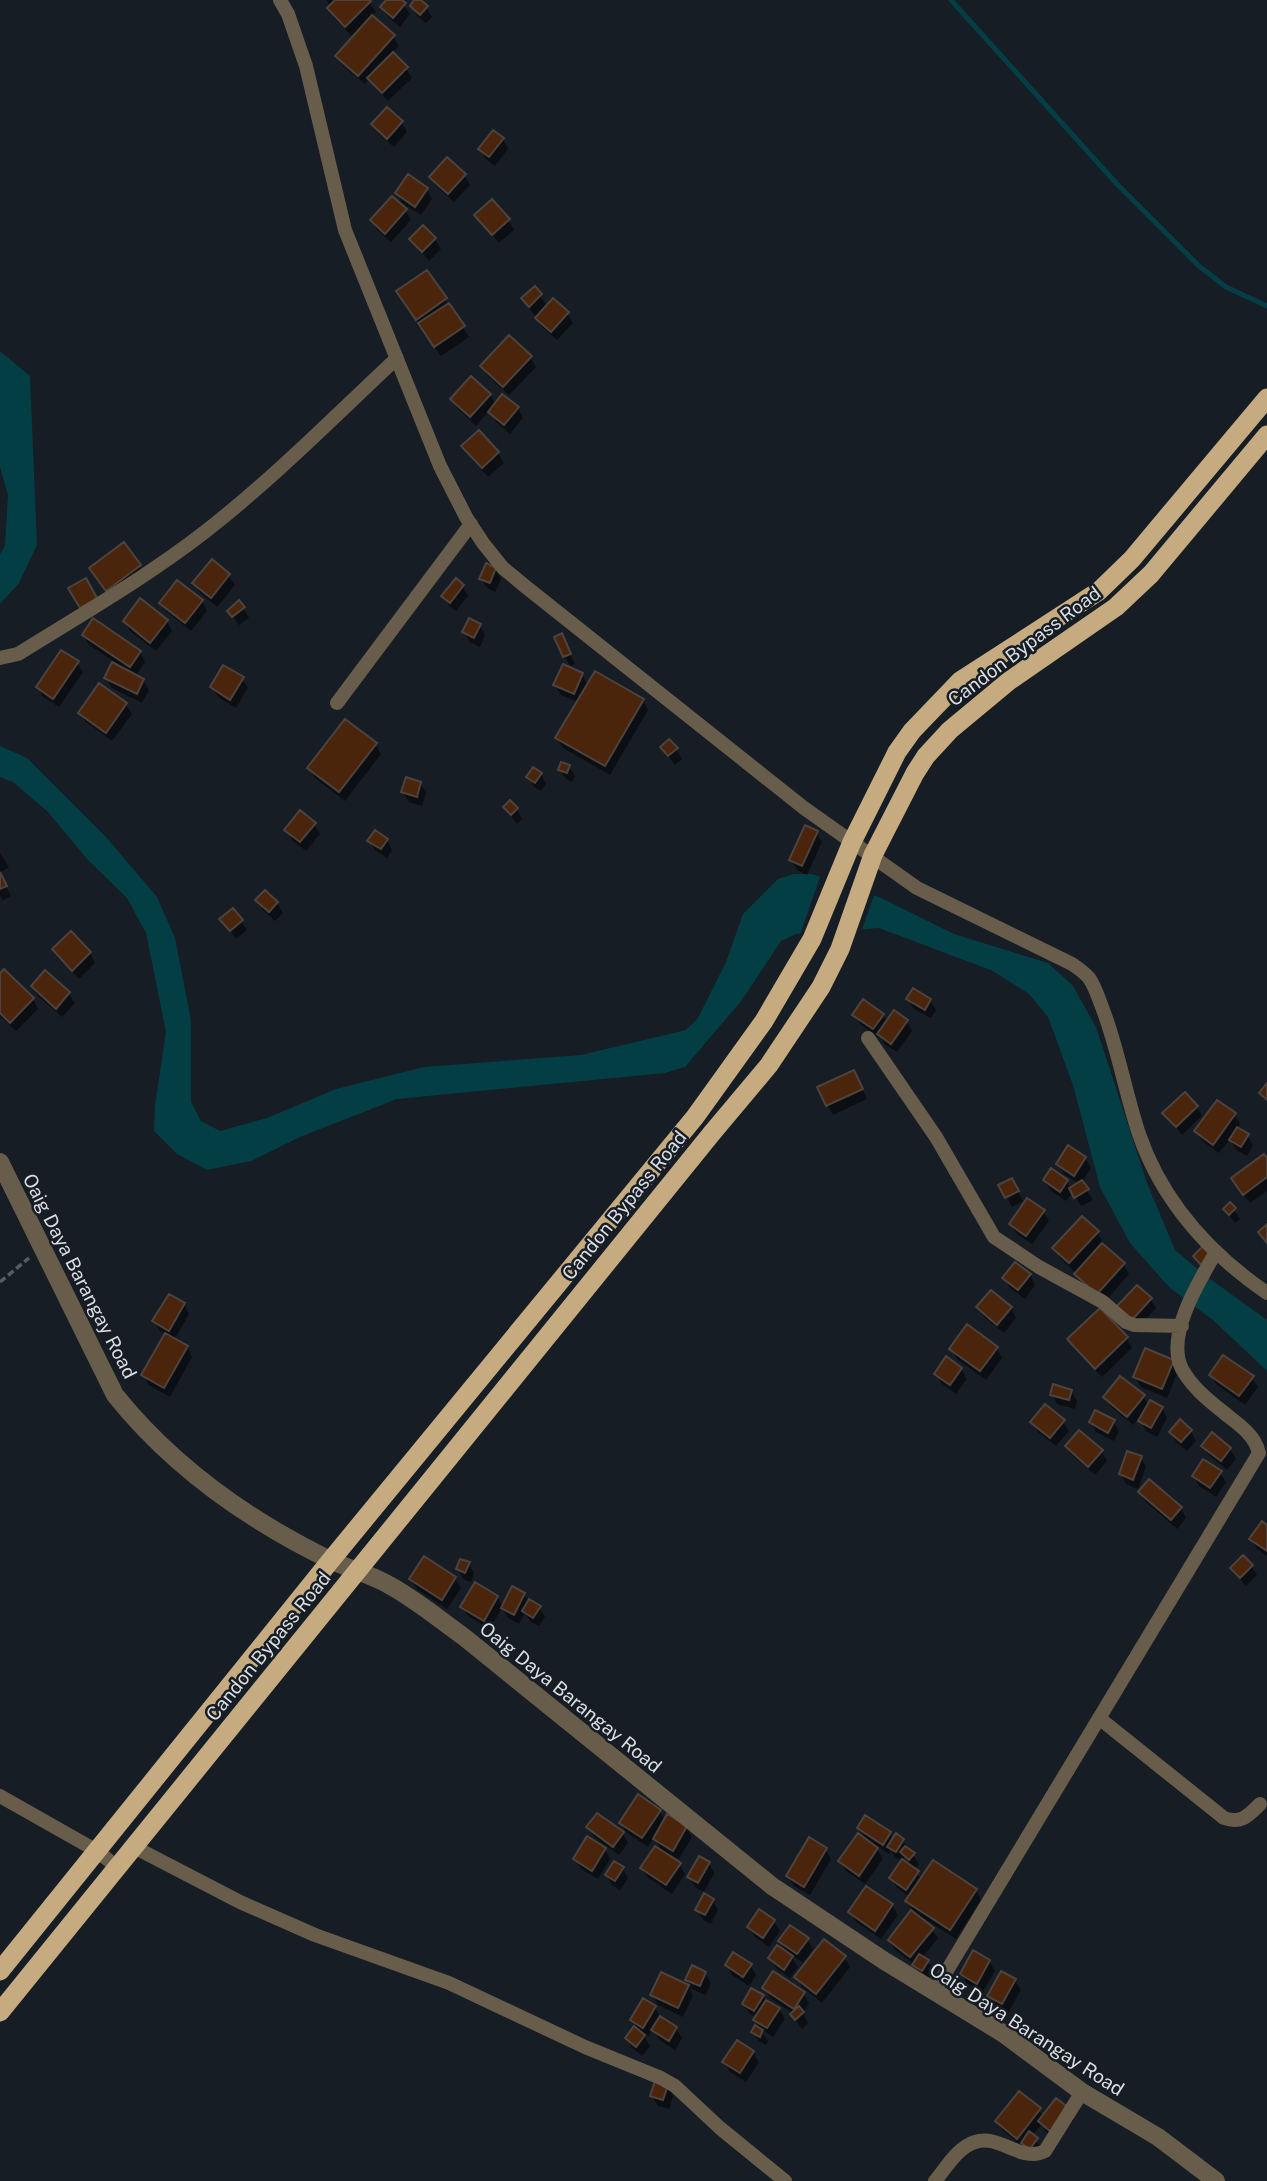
<svg xmlns="http://www.w3.org/2000/svg" width="1267" height="2181" viewBox="0 0 1267 2181" font-family="'Public Sans',sans-serif">
<style>
.water{fill:#043e45}
.pier{fill:#161d24}
.shadow{fill:#0007}
.lines{fill:none;stroke-linecap:round;stroke-linejoin:round}
.stream{stroke:#043e45;stroke-width:5}
.building{fill:#4b240c;stroke:#4d433e;stroke-width:2}
.path{stroke:#555c62;stroke-width:3.5;stroke-dasharray:7 3.5;stroke-linecap:butt}
.minor{stroke:#685d4b;stroke-width:14}
.tertiary{stroke:#685d4b;stroke-width:18}
.trunk{stroke:#c6ab81;stroke-width:19}
.labels{text-anchor:middle;stroke-width:5;stroke-linejoin:round;paint-order:stroke}
.street-label{font-size:19px;fill:#d9dee2;stroke:#161d24}
</style>
<rect width="100%" height="100%" fill="#161d24"/>
<!-- water -->
<path class="water" d="M0,351L30,376L37,545L19,583L0,604V554L5,546L8,495L0,467Z
M0,746L27,758L106,837L157,897L175,938L191,1020V1102L201,1121L220,1131L267,1118L336,1089L424,1067L581,1055L686,1030L698,1018L726,962L743,914L778,879L794,874H812L879,897L954,934L1048,963L1073,986L1096,1027L1147,1183L1175,1250L1206,1276L1267,1320V1371L1213,1320L1169,1287L1130,1243L1100,1187L1073,1085L1048,1017L1029,994L993,971L879,928L796,934L781,941L742,1000L685,1067L665,1073L397,1099L300,1137L251,1161L207,1170L177,1154L154,1131L155,1105L166,1032L146,933L127,898L87,859L48,812L13,782L0,777Z"/>
<!-- pier -->
<path class="pier" d="M821,874L875,892L861,933L806,937L800,935Z"/>
<!-- shadow -->
<path class="shadow" d="M326,0H368L376,12L371,16L393,36L399,46L392,53L406,68L412,78L388,101L375,88L369,79L365,84L343,66L338,56L354,38L334,18L329,9L331,6Z
M388,0H400L410,14L400,27L388,17L382,8Z
M418,0L426,7L432,17L426,23L417,16L412,6Z
M387,109L402,123L407,132L394,147L379,134L373,124Z
M503,139L508,149L495,166L486,159L480,149Z
M464,175L470,185L454,202L437,187L431,177Z
M426,189L432,199L421,215L402,203L397,193Z
M405,210L411,220L391,242L377,230L372,221Z
M477,215L508,220L514,230L499,243Z
M423,228L435,239L441,249L429,261L411,239Z
M427,272L469,337L441,356L404,302Z
M534,288L548,307L567,313L573,323L557,340L543,328L523,298Z
M530,357L536,367L509,395L488,376L482,366Z
M490,395L496,405L518,408L523,418L510,434L496,422L489,411L476,426L458,409L452,400Z
M479,432L498,453L504,463L488,477L469,456L463,446Z
M212,562L229,576L235,585L217,607L200,593L195,584Z
M139,566L145,575L112,599L91,569Z
M495,569L501,579L495,592L487,588L481,579Z
M463,586L468,596L456,611L449,606L444,596Z
M202,601L207,611L191,631L167,612L161,603Z
M243,608L249,618L239,625L229,611Z
M125,621H167L172,631L156,651L130,631Z
M480,626L485,635L480,647L470,642L464,632Z
M84,635L140,652L145,662L136,676L143,680L149,690L142,703L112,688L106,678L122,667L89,645Z
M566,645L575,664L570,666L565,656Z
M77,663L83,672L59,707L43,697L38,687Z
M582,675L588,685L643,700L648,710L610,775L563,748L557,738L578,702L561,695L555,685Z
M242,679L248,688L236,708L218,697L212,687Z
M100,686L126,705L132,714L112,741L86,722L80,713Z
M375,744L381,754L345,801L315,778L309,768Z
M662,748L676,749L682,759L675,765Z
M569,767L575,776L572,782L566,779L560,770Z
M541,774L546,784L541,791L534,787L529,777Z
M420,783L426,793L422,806L409,802L403,792Z
M505,808L517,809L522,819L517,824Z
M314,824L320,834L306,851L292,840L287,830Z
M816,833L822,842L807,875L797,870L791,860Z
M387,840L392,850L387,858L375,850L370,841Z
M0,853L9,867L0,873Z
M0,874L11,896L3,900L0,896Z
M257,901L277,903L283,913L275,921L263,910Z
M222,919L241,921L247,930L236,939Z
M71,934L90,953L95,963L79,979L60,959L54,950Z
M45,973L69,994L75,1003L62,1017L38,996L33,987Z
M0,976L33,999L38,1009L16,1031L0,1016Z
M908,999L930,1000L936,1010L931,1018L914,1009Z
M854,1015H883L887,1022L906,1021L912,1031L897,1052L884,1044L880,1036L879,1038L860,1024Z
M859,1082L867,1099L833,1115L828,1105Z
M1197,1107L1202,1116L1182,1135L1165,1113Z
M1234,1114L1240,1124L1237,1129L1247,1135L1253,1145L1247,1156L1236,1150L1230,1139L1219,1153L1202,1141L1197,1132Z
M1069,1148L1085,1158L1091,1168L1082,1182L1093,1200L1081,1206L1073,1192L1066,1201L1050,1190L1045,1180L1051,1171L1067,1181L1071,1189L1079,1184L1064,1174L1058,1164Z
M1267,1161V1191L1250,1203L1239,1189Z
M1012,1180L1023,1201L1012,1207L1001,1186Z
M1225,1209L1234,1210L1240,1219L1235,1223Z
M1043,1211L1049,1221L1032,1244L1017,1234L1011,1224Z
M1097,1233L1103,1242L1101,1245L1123,1264L1129,1274L1104,1303L1082,1284L1077,1274L1060,1258L1055,1248Z
M1030,1275L1035,1285L1025,1299L1010,1288L1004,1278Z
M1150,1299L1156,1308L1137,1329L1124,1317Z
M184,1305L189,1314L174,1340L187,1347L192,1357L170,1397L149,1385L143,1375L166,1334L160,1331L154,1321Z
M978,1307L1011,1308L1016,1318L1004,1333L984,1317Z
M1127,1338L1132,1348L1102,1377L1075,1349L1069,1340Z
M997,1348L1002,1358L986,1380L957,1359L951,1349Z
M1172,1361L1178,1371L1167,1398L1141,1387L1135,1377Z
M961,1369L967,1379L956,1394L942,1384L936,1374Z
M1211,1375L1252,1378L1258,1387L1245,1405L1216,1384Z
M1071,1391L1077,1401L1075,1409L1057,1404L1052,1394Z
M1143,1396L1149,1406L1162,1408L1167,1418L1157,1437L1146,1431L1139,1418L1133,1425L1111,1407L1105,1398Z
M1063,1421L1069,1431L1056,1446L1038,1432L1032,1422Z
M1091,1422H1114L1119,1431L1114,1441L1096,1432Z
M1191,1431L1196,1441L1187,1451L1176,1442L1171,1432Z
M1079,1432L1102,1452L1107,1461L1095,1475L1073,1456L1067,1446Z
M1212,1435L1230,1449L1236,1459L1227,1470L1209,1455L1203,1446Z
M1141,1457L1146,1467L1138,1489L1126,1484L1121,1474Z
M1220,1473L1226,1482L1216,1497L1199,1486L1194,1476Z
M1140,1493L1181,1508L1186,1518L1177,1529L1146,1502Z
M1267,1527V1556L1257,1549L1251,1539Z
M425,1558L455,1579L461,1588L447,1609L417,1589L411,1579Z
M469,1564L474,1573L471,1582L463,1579L458,1569Z
M1251,1566L1257,1575L1246,1586L1232,1569Z
M524,1594L529,1603L539,1607L545,1617L539,1626L530,1621L525,1613L519,1624L508,1618L502,1607L490,1629L468,1616L462,1607L497,1597L503,1607Z
M660,1811L665,1821L686,1828L692,1837L679,1859L666,1852L665,1854L679,1864L685,1874L672,1894L647,1877L642,1868L663,1853L654,1837L648,1847L626,1832L621,1823Z
M589,1828L623,1833L628,1843L619,1855L594,1837Z
M859,1828L890,1834L894,1840H903L919,1864L914,1870L922,1880L976,1890L981,1900L956,1939L922,1917L921,1920L932,1929L938,1938L922,1958L928,1962L934,1971L928,1980L920,1975L914,1964L895,1950L890,1940L913,1911L907,1902L910,1897L897,1888L891,1878L911,1868L905,1856L902,1861L895,1857L891,1850L889,1854L874,1844L883,1859L865,1884L846,1871L840,1861L867,1842Z
M605,1849L610,1859L598,1879L581,1869L575,1859Z
M825,1849L831,1859L810,1895L794,1886L788,1876Z
M709,1863L714,1873L704,1892L695,1887L689,1877Z
M623,1869L628,1878L620,1890L612,1885L607,1875Z
M712,1900L718,1910L711,1924L703,1920L697,1910Z
M892,1905L898,1915L881,1939L856,1922L850,1912Z
M759,1912L774,1922L780,1931L769,1947L755,1937L749,1927Z
M807,1939L813,1949L803,1963L789,1953L798,1967L790,1978L776,1968L770,1958L789,1955L780,1941Z
M845,1958L850,1967L822,2003L802,1987L796,1977Z
M989,1961L995,1971L983,1992L967,1984L962,1974Z
M727,1965L751,1966L756,1975L749,1986L732,1975Z
M705,1973L711,1983L706,1995L689,1988L693,1996L683,2017L658,2005L652,1995L662,1974L692,1988L687,1980Z
M1015,1981L1021,1990L1008,2013L995,2006L989,1996Z
M764,1988L804,1994L809,2003L803,2013L808,2023L802,2029L792,2015L794,2014L770,1998Z
M763,1996L766,2001L779,2009L785,2019L773,2037L761,2029L755,2020L757,2018L749,2013L744,2004Z
M655,2007L660,2017L676,2028L682,2038L675,2050L659,2040L653,2029L649,2036L642,2033L650,2046L642,2056L632,2048L627,2039L636,2027L632,2020Z
M753,2032H762L768,2041L766,2045L759,2041Z
M753,2052L759,2062L746,2082L730,2072L724,2062Z
M667,2086L673,2096L669,2109L658,2106L652,2096Z
M1039,2110L1043,2117L1069,2110L1074,2120L1057,2141L1045,2131L1042,2124L1032,2136L1043,2149L1023,2147L1003,2131L997,2122Z"/>
<g class="lines">
<!-- stream -->
<path class="stream" d="M951,0L1117,184L1199,266L1226,287L1267,306"/>
</g>
<!-- building -->
<path class="building" d="M335,0H370L371,1L345,27L327,8Z
M386,0H402L406,3L393,18L380,7Z
M414,0H421L428,6L420,15L410,6Z
M372,15L395,35L358,76L335,56Z
M393,52L408,67L382,93L367,78Z
M387,107L403,121L387,139L371,124Z
M493,130L504,138L489,157L478,149Z
M447,157L466,174L448,194L429,177Z
M408,174L428,188L415,207L395,193Z
M392,196L407,209L385,234L370,220Z
M492,199L510,219L492,235L474,215Z
M423,225L436,238L422,252L409,239Z
M427,270L447,298L416,320L396,291Z
M535,286L542,294L529,307L521,298Z
M553,298L569,312L551,332L535,318Z
M449,303L465,326L434,347L418,323Z
M509,335L532,356L503,387L480,366Z
M471,376L491,394L470,417L450,399Z
M502,394L519,407L504,425L488,412Z
M479,430L499,452L482,468L461,446Z
M124,542L141,565L106,591L89,568Z
M212,559L230,574L211,598L192,583Z
M486,563L496,568L490,583L479,579Z
M86,578L97,598L80,608L68,588Z
M456,578L464,585L450,603L441,596Z
M177,580L203,600L185,623L159,603Z
M140,598L168,620L150,643L123,621Z
M239,600L245,607L232,617L227,611Z
M93,618L141,651L130,667L82,635Z
M469,618L481,624L474,638L462,632Z
M562,633L571,654L563,657L554,637Z
M61,650L79,661L53,699L36,687Z
M112,662L144,679L137,694L104,678Z
M563,664L583,673L574,694L553,685Z
M223,665L244,677L230,700L210,687Z
M595,671L644,699L605,766L555,738Z
M99,683L127,703L106,733L78,713Z
M345,719L377,743L339,792L307,768Z
M669,739L678,748L668,756L660,747Z
M561,762L570,765L567,773L558,770Z
M533,767L542,773L535,783L526,777Z
M406,777L421,782L417,797L401,792Z
M510,800L518,808L511,815L503,807Z
M300,810L316,823L300,842L284,830Z
M805,825L818,831L802,866L789,860Z
M375,830L388,839L381,849L367,841Z
M0,872L7,886L0,889Z
M265,890L278,902L269,912L255,900Z
M233,908L243,920L230,931L219,919Z
M71,931L91,952L72,971L52,949Z
M4,969L34,998L10,1023L0,1013V973Z
M45,970L70,992L56,1009L31,986Z
M913,988L931,999L925,1010L906,999Z
M863,999L884,1014L873,1029L852,1015Z
M894,1010L908,1020L891,1044L877,1034Z
M854,1070L863,1089L826,1106L817,1087Z
M1267,1083V1100L1259,1093Z
M1185,1092L1198,1106L1176,1127L1162,1113Z
M1217,1100L1236,1113L1213,1145L1194,1131Z
M1237,1127L1249,1134L1241,1147L1229,1140Z
M1068,1145L1086,1157L1074,1176L1056,1164Z
M1264,1154L1267,1158V1177L1243,1195L1231,1178Z
M1051,1168L1068,1180L1060,1192L1043,1180Z
M1012,1178L1019,1191L1005,1198L998,1185Z
M1082,1180L1089,1189L1074,1198L1069,1188Z
M1027,1198L1045,1210L1026,1236L1009,1224Z
M1230,1202L1236,1208L1229,1215L1223,1209Z
M1082,1216L1099,1231L1069,1263L1052,1248Z
M1267,1224V1243L1258,1232Z
M1102,1243L1125,1263L1097,1294L1074,1274Z
M1203,1246L1212,1256L1202,1266L1193,1256Z
M1015,1262L1031,1274L1018,1290L1002,1278Z
M1137,1285L1152,1298L1131,1321L1116,1307Z
M991,1290L1012,1307L997,1325L976,1307Z
M169,1294L185,1303L169,1331L152,1321Z
M1100,1308L1128,1337L1095,1369L1067,1339Z
M967,1324L998,1347L980,1371L949,1349Z
M165,1333L188,1346L164,1388L141,1375Z
M1145,1348L1174,1360L1162,1389L1133,1377Z
M1223,1355L1254,1376L1239,1396L1209,1375Z
M946,1356L962,1368L950,1385L934,1374Z
M1120,1376L1145,1395L1127,1417L1103,1397Z
M1053,1384L1072,1390L1069,1400L1050,1395Z
M1150,1400L1163,1407L1151,1428L1138,1421Z
M1045,1404L1065,1420L1050,1438L1030,1422Z
M1095,1410L1115,1420L1108,1433L1089,1422Z
M1180,1419L1192,1430L1181,1442L1169,1432Z
M1079,1430L1103,1450L1088,1467L1065,1446Z
M1212,1432L1231,1448L1221,1461L1201,1446Z
M1127,1451L1142,1456L1133,1480L1119,1474Z
M1203,1459L1222,1471L1210,1488L1192,1476Z
M1149,1479L1182,1507L1171,1520L1138,1492Z
M1262,1521L1267,1525V1551L1249,1539Z
M1243,1555L1253,1565L1240,1578L1230,1568Z
M424,1556L456,1577L442,1600L409,1579Z
M460,1559L470,1562L465,1573L456,1569Z
M475,1582L498,1596L484,1621L460,1607Z
M512,1586L525,1593L514,1615L501,1608Z
M529,1599L541,1606L533,1618L522,1611Z
M638,1794L661,1810L642,1838L619,1823Z
M597,1813L624,1832L613,1847L586,1827Z
M667,1814L687,1826L673,1851L653,1839Z
M865,1815L891,1832L883,1845L857,1828Z
M858,1833L878,1848L859,1876L838,1861Z
M896,1833L904,1839L896,1852L887,1847Z
M587,1836L606,1848L592,1871L573,1859Z
M809,1837L827,1848L804,1887L786,1876Z
M655,1846L681,1863L666,1885L640,1868Z
M905,1846L915,1853L909,1860L900,1852Z
M699,1856L710,1862L698,1883L687,1877Z
M902,1859L919,1871L906,1890L889,1878Z
M933,1860L977,1889L950,1930L905,1901Z
M614,1861L624,1867L615,1881L605,1875Z
M866,1886L893,1904L875,1931L848,1912Z
M704,1893L714,1899L705,1915L695,1910Z
M759,1909L775,1920L763,1938L747,1927Z
M911,1910L934,1928L910,1957L888,1940Z
M790,1925L809,1938L797,1954L778,1941Z
M824,1939L846,1956L816,1994L794,1977Z
M777,1945L793,1956L784,1970L768,1958Z
M973,1950L990,1960L977,1984L960,1974Z
M733,1952L752,1964L743,1977L725,1965Z
M919,1954L929,1960L922,1971L912,1965Z
M692,1965L706,1972L700,1986L685,1980Z
M773,1971L805,1992L794,2009L762,1988Z
M1001,1971L1016,1979L1002,2004L987,1996Z
M661,1972L689,1985L678,2008L650,1995Z
M751,1988L764,1995L754,2011L742,2004Z
M643,1998L656,2006L643,2028L630,2020Z
M766,2000L780,2008L767,2028L753,2020Z
M799,2006L804,2012L795,2020L790,2014Z
M660,2016L677,2027L669,2041L651,2030Z
M755,2025L763,2030L760,2037L751,2032Z
M634,2026L645,2035L636,2047L625,2038Z
M737,2040L754,2051L740,2073L722,2062Z
M655,2081L668,2085L663,2100L650,2096Z
M1019,2091L1041,2108L1017,2139L995,2121Z
M1056,2098L1070,2109L1051,2132L1038,2121Z
M1029,2131L1038,2138L1030,2149L1021,2143Z"/>
<g class="lines">
<!-- path -->
<path class="path" d="M0,1282L29,1258"/>
<!-- minor -->
<path class="minor" d="M280,0L288,14L306,66L345,230L440,466L466,517L483,543L503,568L526,587L804,808L917,888L1072,964C1078,968 1084,972 1089,978C1095,986 1098,997 1102,1007C1118,1048 1125,1092 1139,1134C1162,1201 1210,1254 1267,1293
M0,658L18,654C82,614 147,577 206,531C274,478 335,416 397,358
M337,703L471,524
M868,1038L936,1137L994,1237L1039,1267L1103,1302L1126,1322L1134,1325L1182,1326
M1099,1718L1224,1818C1241,1824 1248,1816 1260,1804
M0,1796L97,1851L117,1867
M134,1847L240,1902L315,1935L449,1983L585,2047L661,2078L675,2086L720,2128L785,2181
M934,1992L1259,1453C1255,1436 1241,1426 1228,1416C1211,1402 1193,1389 1182,1369C1165,1336 1199,1281 1216,1252
M935,2181C946,2168 958,2147 975,2142C1000,2134 1021,2163 1045,2151L1082,2092"/>
<!-- tertiary -->
<path class="tertiary" d="M0,1162L115,1395C172,1466 248,1520 330,1560C349,1569 370,1574 389,1585C415,1599 439,1619 464,1637L772,1886L883,1960L1004,2034L1082,2092L1158,2137L1216,2181"/>
<!-- trunk -->
<path class="trunk" d="M0,1971L331,1560L695,1117L764,1021L812,939L852,842L897,752L912,731L960,681L1099,591L1132,559L1267,398
M0,2012L712,1133L769,1065L821,987L840,949L873,855L915,773L926,756L950,730L1009,681L1116,607L1151,574L1267,435"/>
</g>
<g class="labels">
<!-- street labels -->
<g class="street-label">
<text transform="translate(1024 646) rotate(-37)" y="7">Candon Bypass Road</text>
<text transform="translate(624 1205) rotate(-51)" y="7">Candon Bypass Road</text>
<text transform="translate(80 1276) rotate(63)" y="7">Oaig Daya Barangay Road</text>
<text transform="translate(268 1646) rotate(-51)" y="7">Candon Bypass Road</text>
<text transform="translate(571 1697) rotate(39)" y="7">Oaig Daya Barangay Road</text>
<text transform="translate(1027 2029) rotate(33)" y="7">Oaig Daya Barangay Road</text>
</g>
</g>
</svg>
